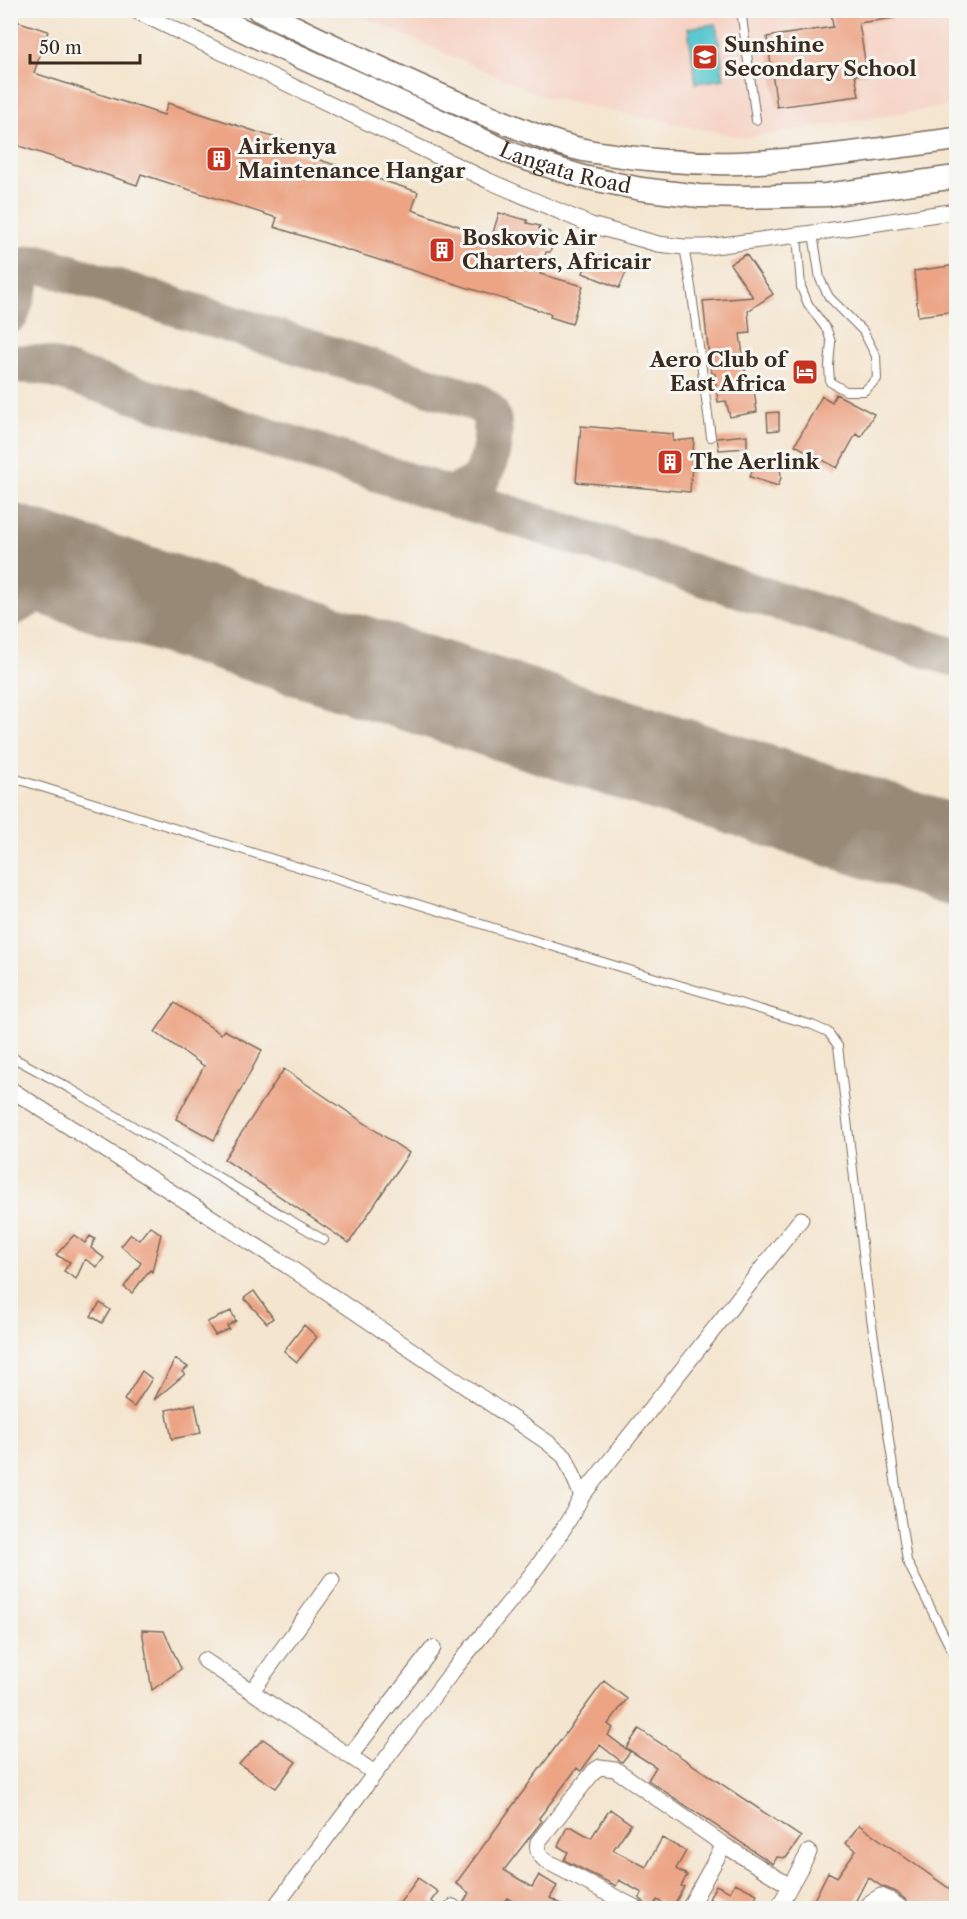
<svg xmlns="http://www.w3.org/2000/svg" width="967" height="1919" viewBox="0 0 967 1919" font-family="'Libre Caslon Text',serif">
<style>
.built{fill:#f6d2c4}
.water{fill:#5ac7cf;stroke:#4a7876;stroke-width:1.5}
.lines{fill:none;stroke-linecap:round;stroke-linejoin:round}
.taxiway{stroke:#988876;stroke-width:39}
.runway{stroke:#988876;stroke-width:99}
.building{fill:#eca485}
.lane-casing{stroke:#7c6b5c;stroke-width:10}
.street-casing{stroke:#7c6b5c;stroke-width:17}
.secondary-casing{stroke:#7c6b5c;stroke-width:25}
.lane{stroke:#fff;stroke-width:8}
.street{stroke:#fff;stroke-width:15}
.secondary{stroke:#fff;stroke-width:22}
.labels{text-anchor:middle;stroke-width:6;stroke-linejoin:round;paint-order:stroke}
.poi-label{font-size:21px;font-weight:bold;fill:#3b2a1e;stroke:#f6f6f2;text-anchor:start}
.street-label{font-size:21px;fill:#3b2a1e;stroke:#f6f6f2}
</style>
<rect width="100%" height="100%" fill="#f6f6f2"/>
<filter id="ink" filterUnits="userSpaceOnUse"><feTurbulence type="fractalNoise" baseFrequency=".0167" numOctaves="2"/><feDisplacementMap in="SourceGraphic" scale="12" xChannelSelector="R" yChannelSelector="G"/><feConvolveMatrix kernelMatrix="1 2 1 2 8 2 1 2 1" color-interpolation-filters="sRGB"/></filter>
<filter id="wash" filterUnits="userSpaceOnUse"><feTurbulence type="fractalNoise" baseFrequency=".008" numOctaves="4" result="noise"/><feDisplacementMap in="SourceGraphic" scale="24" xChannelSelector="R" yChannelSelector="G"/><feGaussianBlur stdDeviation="1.35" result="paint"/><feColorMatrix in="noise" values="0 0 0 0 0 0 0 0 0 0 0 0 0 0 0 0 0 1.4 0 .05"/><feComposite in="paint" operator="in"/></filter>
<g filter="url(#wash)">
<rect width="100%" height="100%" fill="#f4e5cf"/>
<!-- built -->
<path class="built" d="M364,10L956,11V105L745,138L544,97L364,17Z"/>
<!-- water -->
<path class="water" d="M716,24L724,79L696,83L688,28Z"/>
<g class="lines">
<!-- taxiway -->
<path class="taxiway" d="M10,314L24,271L30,265L40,264L469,399C476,402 485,406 489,413C498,428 490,469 478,481C470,489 459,492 449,495
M10,365L19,364L43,365L956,658
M10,608L46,588"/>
<!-- runway -->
<path class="runway" d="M10,553L956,856"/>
</g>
<g id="blocks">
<!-- building -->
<path class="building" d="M831,10H894V18L859,23L867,73L855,75L859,96L777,107L767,37L833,27Z
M10,19L48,31L34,73L164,115L168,103L294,144L292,151L418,192L412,210L476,232L492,236L499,213L527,220V223L540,226L539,229L550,232V235L556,237L550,252H546L540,274L583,286L572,324L550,317L551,314L274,227L277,218L141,174L137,185L10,143Z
M591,253L628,268L619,288L583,273Z
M746,254L773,294L748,311L750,333L740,334L747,383L753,382L757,412L730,417L726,401L718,402L715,374H712L708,348L703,301L753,297L730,264Z
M957,265V311L918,316L914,271Z
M836,394L874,414L861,437L856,434L837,468L795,445L822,396L832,402Z
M779,412V430L768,431L767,413Z
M581,426L673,434V441L694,439L690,492L576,482Z
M747,435V448L719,450L717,438Z
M756,459L780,466L781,478L778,486L750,477Z
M175,1003L221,1034L224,1030L262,1050L214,1140L176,1119L204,1066L155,1032Z
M284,1069L409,1153L349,1243L224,1159Z
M150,1226L161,1234L152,1272L150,1270L132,1293L124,1287L141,1263L121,1246L131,1234L139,1240Z
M74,1235L85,1243L90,1236L95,1239L91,1248L104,1258L97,1267L85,1259L76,1279L64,1271L70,1262L56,1255Z
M254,1291L273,1318L267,1323L244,1298Z
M100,1303L110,1310L102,1323L91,1316Z
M231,1311L236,1321L227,1326L229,1329L215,1335L207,1322Z
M304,1325L317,1337L297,1362L284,1351Z
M175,1359L188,1367L182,1372L185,1374L154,1400Z
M142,1371L152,1379L134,1407L124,1400Z
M195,1404L201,1433L172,1439L166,1410Z
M142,1630L164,1631L181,1669L152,1690Z
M604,1681L627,1699L608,1724L613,1728L608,1735L630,1752L622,1762L600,1745L581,1771L577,1768L539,1818L542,1821L504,1870L532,1887L539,1875L557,1886L550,1898L568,1908H524L507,1898L499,1908H462V1905L469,1893L456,1883Z
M639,1729L801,1837L786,1858L777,1857L773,1864L648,1780L656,1767L626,1748Z
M263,1739L296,1762L276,1788L239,1764Z
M610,1809L631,1824L613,1850L646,1867L662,1838L686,1851L676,1869L687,1875L681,1886L684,1887L672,1908L657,1900L652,1908H646L644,1902L639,1898L642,1893L619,1880L616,1886L564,1860L568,1852L558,1846L567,1827H572L591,1838Z
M859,1825L957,1894V1908H912L907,1901L896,1892L881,1886L868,1877L852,1908H810L828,1872L837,1877L856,1850L846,1843Z
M418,1878L438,1892L431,1901L441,1908H396Z
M735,1883L757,1894L750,1908H728L709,1899L716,1885L730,1892Z"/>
</g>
</g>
<g filter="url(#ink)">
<use href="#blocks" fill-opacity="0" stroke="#7c6b5c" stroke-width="1.5"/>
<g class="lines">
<!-- lane casing -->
<g class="lane-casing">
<path id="lane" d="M741,10L756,120
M797,235L801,287L808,304L827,330L831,342L829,366L830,382L846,391H864L877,379L876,356L863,331L829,297L820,279L813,233
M684,247L691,287L711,437
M10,777L593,959L812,1025L828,1032L838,1046L871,1318L907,1561L956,1659
M10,1056L71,1089L324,1240"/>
</g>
<!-- street casing -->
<g class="street-casing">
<path id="street" d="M134,10L489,181L591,225L658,244L684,247H707L813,233L956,211
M10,1089L286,1265L547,1442L565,1457L582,1496C549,1561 497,1615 452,1672C392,1750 333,1829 274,1908
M582,1496L801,1219
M204,1660L375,1773
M252,1691L332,1580
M350,1756L433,1648
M452,1908L453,1907
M636,1908L546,1861C540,1856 536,1851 538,1842L594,1771L600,1767L615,1769L724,1845L790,1886
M689,1908L724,1845
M778,1908L809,1852
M866,1908L871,1902L881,1896L890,1900L901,1908"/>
</g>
<!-- secondary casing -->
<g class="secondary-casing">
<g id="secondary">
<path id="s1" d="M201,10L261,39L517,156L583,177L641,189L699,196L745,197L826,195L956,177"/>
<path d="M259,10C334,46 409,83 487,115C521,129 557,146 594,152C642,160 691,164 739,163C812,160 885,148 956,139"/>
</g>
</g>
<!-- lane -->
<use href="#lane" class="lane"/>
<!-- street -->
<use href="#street" class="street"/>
<!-- secondary -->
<use href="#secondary" class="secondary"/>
</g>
</g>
<!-- icons -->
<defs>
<g id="school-square" transform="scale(1.35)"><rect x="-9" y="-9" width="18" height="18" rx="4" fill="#c8321e" stroke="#f6f6f2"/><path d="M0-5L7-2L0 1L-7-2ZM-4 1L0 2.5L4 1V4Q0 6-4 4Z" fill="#fff"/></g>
<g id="building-square" transform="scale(1.35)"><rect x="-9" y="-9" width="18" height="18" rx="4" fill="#c8321e" stroke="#f6f6f2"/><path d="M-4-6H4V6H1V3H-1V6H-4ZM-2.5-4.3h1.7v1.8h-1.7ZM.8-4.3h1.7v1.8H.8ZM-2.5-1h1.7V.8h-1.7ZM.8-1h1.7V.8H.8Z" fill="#fff"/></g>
<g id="hotel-square" transform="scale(1.35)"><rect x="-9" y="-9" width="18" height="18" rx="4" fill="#c8321e" stroke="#f6f6f2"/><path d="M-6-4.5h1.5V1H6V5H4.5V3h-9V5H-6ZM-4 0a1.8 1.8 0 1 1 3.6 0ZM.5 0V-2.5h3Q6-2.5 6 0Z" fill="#fff"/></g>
</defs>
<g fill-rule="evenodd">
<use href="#school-square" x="705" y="57"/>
<use href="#building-square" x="219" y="159"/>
<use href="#building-square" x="442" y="250"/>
<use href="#hotel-square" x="805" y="372"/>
<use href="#building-square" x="670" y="462"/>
</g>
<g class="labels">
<!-- poi labels -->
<g class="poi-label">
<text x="724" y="52">Sunshine<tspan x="724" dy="24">Secondary School</tspan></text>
<text x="238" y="154">Airkenya<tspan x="238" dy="24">Maintenance Hangar</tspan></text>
<text x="462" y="245">Boskovic Air<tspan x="462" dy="24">Charters, Africair</tspan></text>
<text x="786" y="367" text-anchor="end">Aero Club of<tspan x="786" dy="24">East Africa</tspan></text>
<text x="690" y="469">The Aerlink</text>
</g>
<!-- street labels -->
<g class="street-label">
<text dy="7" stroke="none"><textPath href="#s1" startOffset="398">Langata Road</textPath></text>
</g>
</g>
<!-- margin -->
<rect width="967" height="1919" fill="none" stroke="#f6f6f2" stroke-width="36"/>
<!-- scale -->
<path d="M30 54v9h110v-9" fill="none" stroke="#3b2a1e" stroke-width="3"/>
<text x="39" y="54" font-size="18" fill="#3b2a1e" stroke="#f6f6f2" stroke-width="4.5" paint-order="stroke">50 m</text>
</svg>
